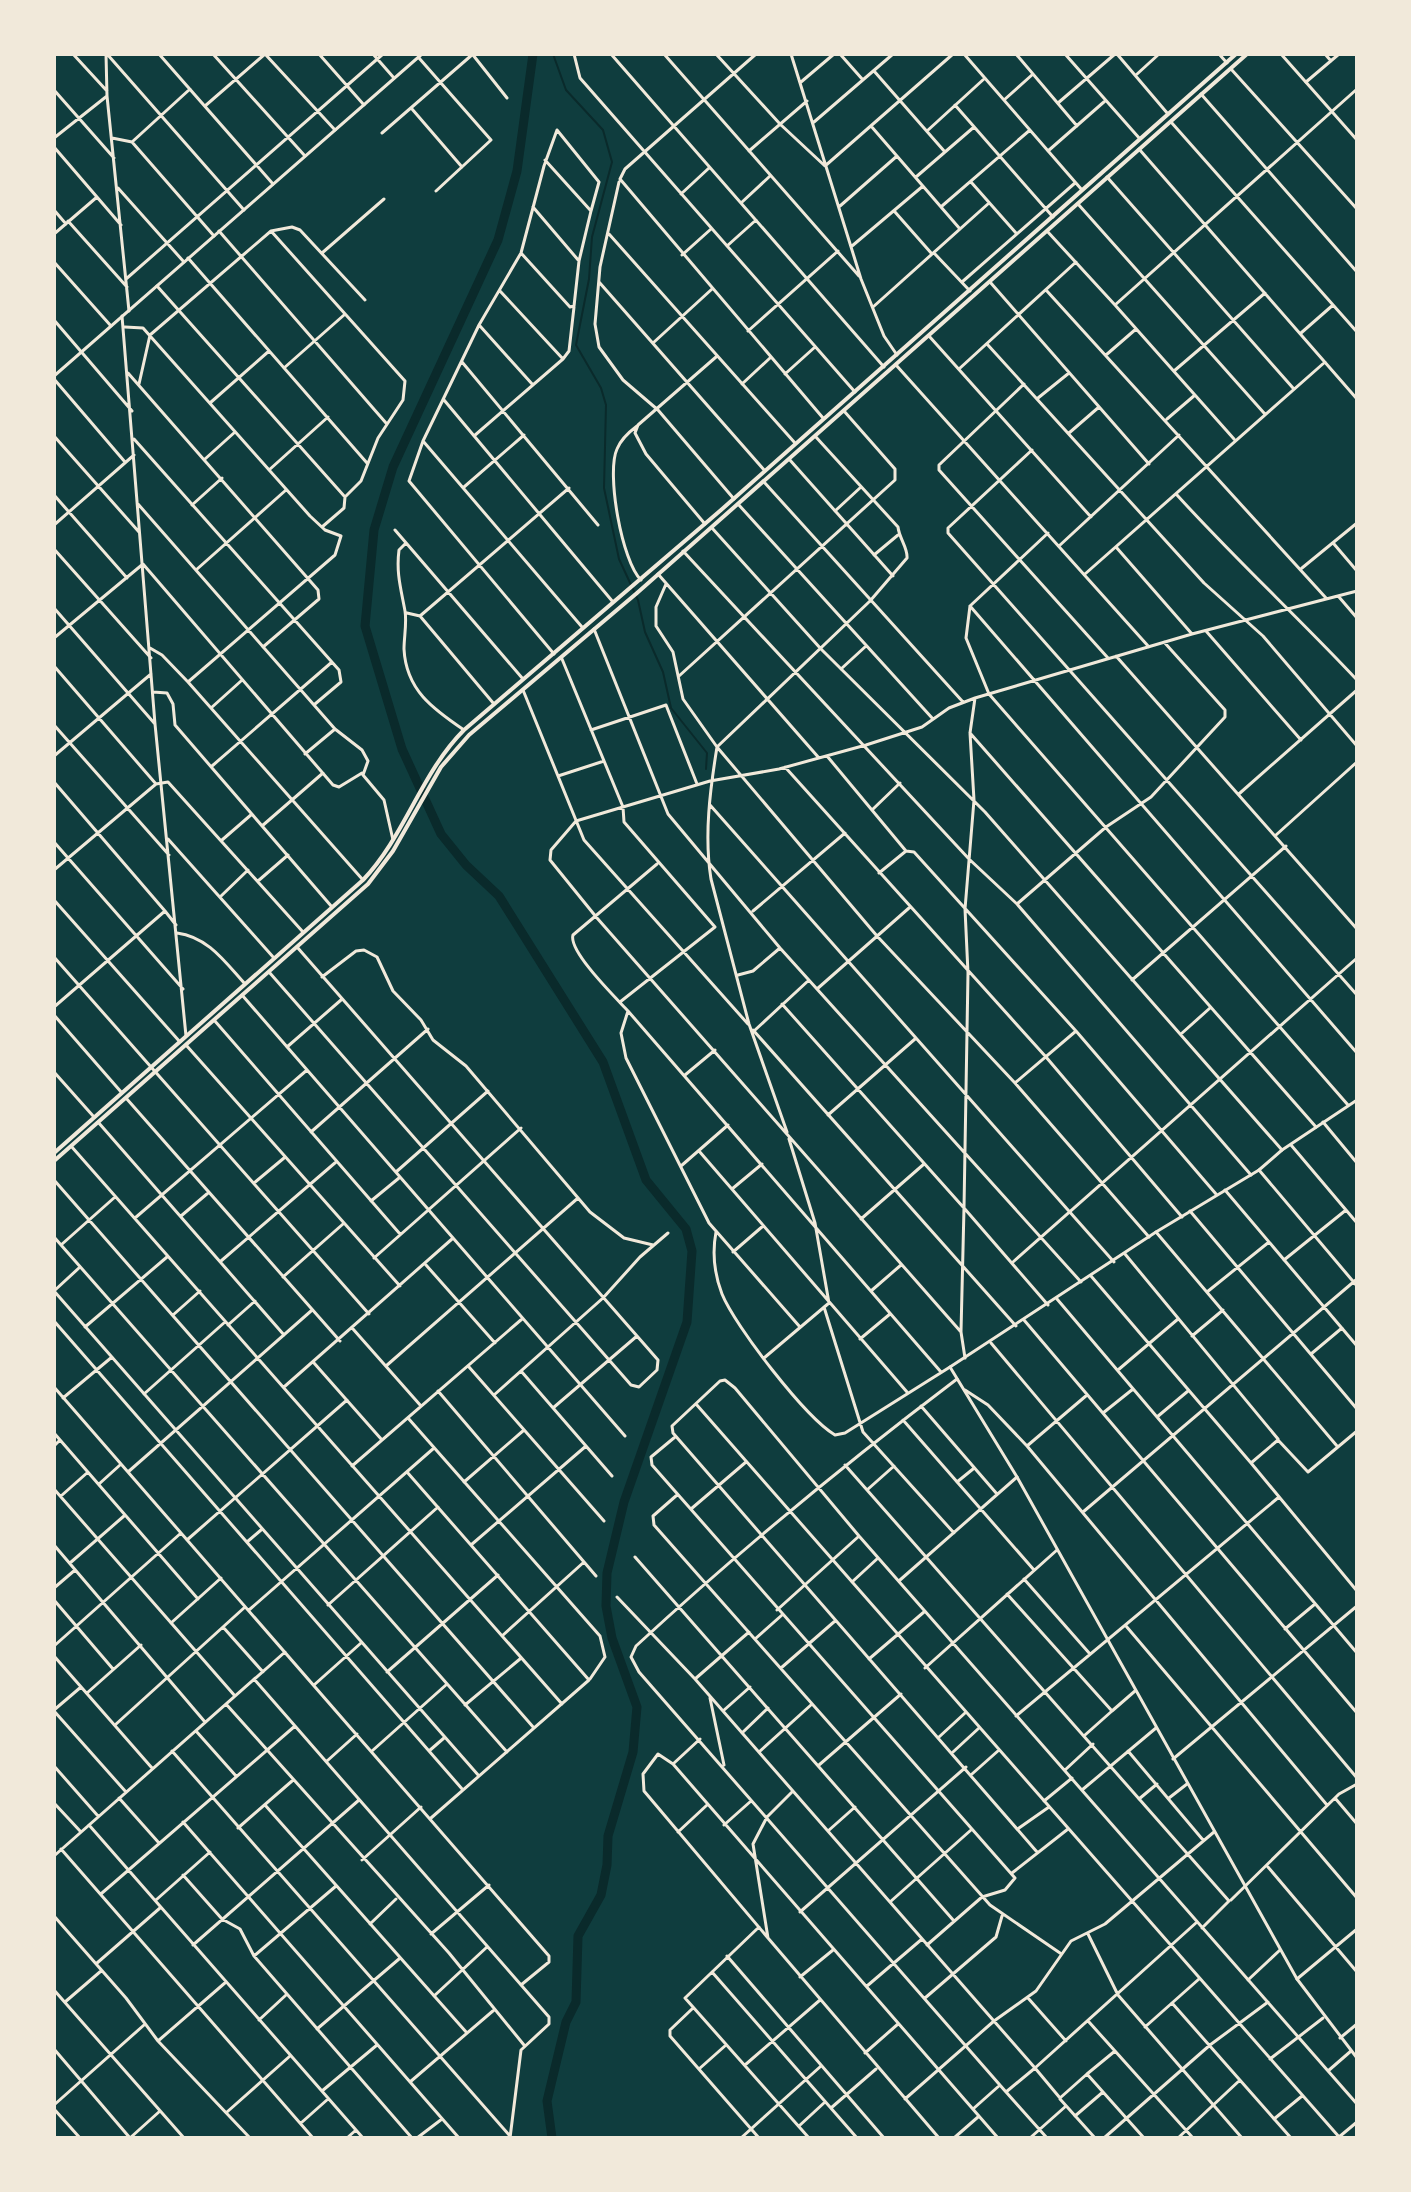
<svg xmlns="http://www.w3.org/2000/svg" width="1411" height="2192" viewBox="0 0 1411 2192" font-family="'DM Sans',sans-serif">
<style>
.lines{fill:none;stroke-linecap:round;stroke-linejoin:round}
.stream{stroke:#0a2a2b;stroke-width:2}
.river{stroke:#0a2a2b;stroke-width:9}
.minor{stroke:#f1e9da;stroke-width:3}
.tertiary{stroke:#f1e9da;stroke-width:3}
.secondary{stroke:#f1e9da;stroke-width:4}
</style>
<rect width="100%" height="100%" fill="#0f3d3e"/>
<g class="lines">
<!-- stream -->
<path class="stream" d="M553,54L566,90L603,130L612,162L592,237L589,279L576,345L601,388L606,405L604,488L619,559L638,600L645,632L663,672L671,708L707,753L706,769"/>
<!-- river -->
<path class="river" d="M533,54L517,171L498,240L393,467L374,530L365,626L402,749L441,834L466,865L499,896L603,1062L646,1180L686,1229L692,1251L687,1322L624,1502L607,1573L606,1606L612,1638L637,1707L633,1752L608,1836L607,1865L601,1895L578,1936L576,2002L566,2022L547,2101L552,2138"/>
<!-- minor -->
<path class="minor" d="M73,54L107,91
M106,54L107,96L129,311
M107,54L244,210
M159,54L273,184
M213,54L305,156
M265,54L335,130
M319,54L364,105
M373,54L394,78
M574,54L580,78L855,392
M611,54L884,367
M664,54L859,276
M716,54L780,124L825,166L953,54
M756,54L625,169L620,179L823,418
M791,54L861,279L884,336L897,355
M840,54L863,80
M964,54L1082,190
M1016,54L1077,126
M1065,54L1140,139
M1117,54L1168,114
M1219,54L1227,63
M1325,54L1331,61
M473,55L507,98
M419,58L491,140L436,191
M1231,69L1357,209
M874,71L945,152
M1136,75L1159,54
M801,82L834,54
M1306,82L1339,54
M54,90L114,158
M1201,94L1357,272
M1004,100L1033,74
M1058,103L1115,54
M955,105L1053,217
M205,106L265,54
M412,109L462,167
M814,122L893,54
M1171,122L1357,332
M871,126L960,229
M927,131L985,78
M382,133L473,54
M54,138L107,96
M112,138L132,142L190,89
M132,142L214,236
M54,147L121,225
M1139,149L1357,399
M749,151L807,101
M1048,151L1105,101
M545,160L591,211L579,261
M916,177L974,127
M1107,177L1293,388
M619,182L600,267L595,324L599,347L623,380L658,410L734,499
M971,182L1016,233
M118,188L184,262
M681,194L709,168
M741,203L770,176
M1078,204L1264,413
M840,206L897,156
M942,206L1030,130
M54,210L66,224
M895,212L932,254
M68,221L127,287
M219,231L386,423
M271,231L405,381L403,400L378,438L361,481L345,497L344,508L322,527
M1047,231L1115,305L1357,89
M54,234L97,197
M609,234L795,443
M727,246L756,220
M852,246L923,186
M322,253L384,199
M521,253L570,307L574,306L579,261L533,207
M934,253L970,291
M682,255L711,229
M188,258L367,463
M54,262L111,326
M126,279L383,54
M599,282L765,471
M962,282L1075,183
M990,282L1149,464
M157,286L345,497
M1046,290L1326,598
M500,291L563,359
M1115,305L1234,439
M873,307L989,203
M122,316L155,724L186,1036
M54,320L132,411
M480,326L533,385
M125,327L143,328L310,516L325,530L341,536L335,555L188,682
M748,331L838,251
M1301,333L1333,305
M929,336L1091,517
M653,343L712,289
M987,344L1204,583L1263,636L1357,746
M1106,355L1136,329
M462,362L598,525
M896,365L1149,647
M284,368L344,315
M959,369L1076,262
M1174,371L1265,293
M128,373L318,590L319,599L263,647
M785,374L815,347
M54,379L125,462
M139,384L150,335L271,231L292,227L300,230L365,300
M742,384L770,358
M1024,384L939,465V470L1108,658
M1038,398L1069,373
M444,400L613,602
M210,403L269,351
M1167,419L1195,395
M637,426C629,432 621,439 617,449C606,473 622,562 641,580
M1069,433L1099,407
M54,436L139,532
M474,436L563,359L569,351L574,307
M815,436L898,527C899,538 908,548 907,558L870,601L717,747L877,936L1015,1083L1149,1237
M134,439L339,670L341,682L315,704
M423,441L582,627
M1032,450L948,528V533L1357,995
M205,459L235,432
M789,459L893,576
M269,470L328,417
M764,482L963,702
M464,487L524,435
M54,495L127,578
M1177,495C1235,559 1298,617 1357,680
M138,504L335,729L362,750L368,761L363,775L384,800L393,840
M738,504L933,719
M192,505L222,478
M835,511L861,487
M705,524L646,454L635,433L638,425L716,357
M54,525L134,455
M712,528L821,649L985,812L1282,1150
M395,530L523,679
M1048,533L970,606L966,638L989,694L1348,1105
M406,543L399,550C396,573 401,589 405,611C407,623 404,637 404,649C406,690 433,709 464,730
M1334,544L1357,571
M1059,546L1179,435
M1116,547L1192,634
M54,549L151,658
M683,551L969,859L1017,904L1251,1175
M874,555L898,535
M1302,568L1357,523
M196,570L286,490
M658,574L819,758
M1085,574L1325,362
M666,584L656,607V626L673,652L683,699L717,747C710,790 704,836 711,879L749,1024L787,1132
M1339,597L1357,618
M970,606L1357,1053
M54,608L155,724
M407,613L420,616L494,704
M420,616L569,488
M594,629L668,814L780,948L1081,1282
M1206,631L1301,740
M54,638L143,564L333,785L339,787L362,773
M150,648L162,655L188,682L363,880
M554,654L409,481L423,441L479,325L521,253L544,166L557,130L599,182L591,211
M1116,656L1357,929
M562,659L623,807L624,822L715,927L620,1002
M54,666L156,784
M841,669L866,646
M679,676L895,480V469L844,411
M523,690L584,840L748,1024
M153,692L167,693L173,704L175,725L332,907
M975,698L970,733L974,800L965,909L968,973L964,1208L1048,1305
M211,708L241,681
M54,725L169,855
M591,730L666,705L697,784
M970,733L1316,1127
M305,754L335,729
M54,756L151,674
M827,756L906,851
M212,766L332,662
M785,767L1046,1057L1182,1217
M558,776L604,761
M54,782L165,911
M1240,793L1357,690
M710,805L1114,1262
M872,810L900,783
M262,826L323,773
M1276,835L1357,762
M168,839L274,958
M222,840L252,814
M54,842L183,989
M657,864L573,935C568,951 616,998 628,1011L941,1372
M54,870L156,784L168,782L303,932
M879,873L906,851L914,852L1076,1031L1216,1194
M258,881L288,855
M220,897L248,870
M54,900L180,1042
M1017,904L1106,827L1151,797L1225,717V710L1164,642
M753,911L845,833
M177,933C208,937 225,962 245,984
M54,957L369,1314
M269,972L631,1385L639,1387L657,1370L658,1360L297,947
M738,975L753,971L780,948
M322,977L356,951L364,950L377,957L393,991L421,1020L433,1040L466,1066L590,1212L624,1238L653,1245
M1132,980L1286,846
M817,989L909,908
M242,995L625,1436
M782,1004L964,1208L961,1332L965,1358
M54,1007L165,911L176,925
M628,1011L621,1033L626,1058L709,1223L800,1327
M54,1015L122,1093
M214,1020L400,1234
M753,1030L1016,1326
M754,1031L809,980
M1181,1034L1210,1008
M186,1045L400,1286
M287,1047L341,1000
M54,1072L94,1117
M685,1075L715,1050
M1015,1083L1076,1031
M126,1098L340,1341
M828,1115L915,1039
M98,1122L284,1335
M1323,1122L1357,1163
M311,1132L428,1029
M1291,1145L1357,1223
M71,1146L562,1704
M699,1151L907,1392
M681,1166L728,1125
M1259,1170L1357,1286
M396,1172L488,1091
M54,1180L534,1728
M254,1183L284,1158
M732,1189L762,1164
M1225,1190L1357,1346
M371,1201L399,1178
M1190,1211L1357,1409
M181,1216L208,1193
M135,1218L307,1070
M861,1219L924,1164
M716,1232C712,1253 714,1273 722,1294C735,1326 805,1417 835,1435L845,1433L950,1367
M1156,1232L1337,1446
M54,1237L507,1752
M61,1245L115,1197
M733,1252L763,1226
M1125,1254L1278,1439
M374,1258L521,1128
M1284,1260L1346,1210
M221,1261L336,1162
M1013,1262L1357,958
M426,1265L495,1343
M1091,1276L1251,1463
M283,1277L343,1224
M54,1291L479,1776
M54,1291L80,1267
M871,1291L901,1265
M1207,1292L1269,1242
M1057,1299L1357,1653
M824,1307L863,1432L954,1533
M173,1315L200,1291
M1024,1320L1357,1713
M54,1321L463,1790
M228,1325L255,1301
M85,1327L167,1257
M353,1329L421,1406
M961,1332L597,918L550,860L551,850L576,821L710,781L779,769L866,745L922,727L949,708L975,698L1192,634L1357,591
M1192,1336L1223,1310
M860,1339L890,1314
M991,1343L1357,1778
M1311,1354L1342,1328
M764,1358L829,1303L815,1223L789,1139
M314,1363L382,1440
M386,1366L578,1198
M469,1367L604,1521
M1118,1370L1178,1319
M521,1371L612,1476
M957,1379C846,1463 738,1552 636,1646L631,1657L639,1672L1006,2092
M54,1387L549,1956V1962L521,1985
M284,1387L452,1239
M965,1390L988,1405L1027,1446L1327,1805
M438,1391L596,1576
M144,1394L225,1322
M494,1395L603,1298L640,1257L668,1233
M63,1398L112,1357
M696,1404L1340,2138
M921,1406L997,1494
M553,1408L637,1336
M1103,1413L1133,1389
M1157,1417L1188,1391
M408,1418L600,1636L605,1657L590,1679
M903,1420L1034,1570
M1357,1431L1308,1472L1278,1440L1251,1463L1357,1591
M54,1433L198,1599
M675,1437L651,1457L652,1465L1015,1878L1005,1890L982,1897L927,1945
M54,1446L60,1440
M1027,1446L1087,1395
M845,1465L1229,1901L1202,1928
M352,1466L522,1319
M128,1472L311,1311
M407,1472L589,1680L431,1818
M464,1482L524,1430
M957,1482L973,1469
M99,1484L120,1465
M54,1489L235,1696
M867,1490L894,1466
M677,1495L653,1516L654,1525L990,1905L1060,1953
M61,1496L88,1472
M691,1509L746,1462
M1083,1512L1357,1279
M187,1540L347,1400
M247,1542L261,1530
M54,1545L205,1722
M471,1545L586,1446
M635,1557L954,1921
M70,1563L124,1516
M1024,1579L1090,1654
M900,1580L1017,1477
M852,1582L878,1558
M54,1588L75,1570
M1007,1594L1112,1711L1135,1691
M617,1597L695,1679L1035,2068L1197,1922
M54,1600L113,1669
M328,1605L438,1507
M249,1610L434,1448
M777,1610L858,1537
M171,1623L221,1578
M1126,1626L1357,1898
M223,1627L263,1672
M1285,1629L1315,1604
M502,1636L584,1562
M755,1639L782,1615
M54,1646L181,1533
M54,1656L152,1768
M869,1659L924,1612
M781,1668L835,1621
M925,1668L1057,1550
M387,1672L498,1575
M254,1679L549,2017V2024L521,2050L510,2138
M695,1679L749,1632
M314,1685L361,1643
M87,1693L141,1645
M710,1698L724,1765
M226,1704L449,1953L524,2045
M465,1705L520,1659
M54,1710L81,1687
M54,1711L126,1792
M723,1711L750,1687
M1016,1716L1279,1497
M115,1725L245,1607
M196,1731L236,1776
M742,1733L768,1708
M1085,1735L1112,1711
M939,1737L965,1713
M172,1751L510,2136
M372,1751L447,1684
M429,1751L444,1738
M1128,1751L1203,1840
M759,1752L812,1704
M953,1752L979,1728
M1173,1759L1357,1606
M327,1761L357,1734
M673,1764L700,1739
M819,1765L901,1694
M54,1766L98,1816
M1065,1770L1093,1744
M972,1774L999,1750
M1082,1790L1156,1728
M792,1792L767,1817L753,1844L768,1938L939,2138
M119,1798L159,1843
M1169,1798L1187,1784
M1335,1798L1357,1824
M1139,1799L1157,1784
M1044,1801L1072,1778
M54,1803L81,1832
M265,1805L467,2033
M183,1822L459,2138
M89,1825L363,2138
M724,1825L751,1801
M238,1828L292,1781
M1019,1828L1049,1807
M828,1831L855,1807
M678,1832L707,1805
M61,1849L313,2138
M1037,1852L673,1433L672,1426L720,1381L725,1380L735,1388L859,1536L1357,2104
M54,1856L285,1652
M362,1860L421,1807
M1268,1867L1357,1972
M1012,1873L1068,1829
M183,1875L222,1919L240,1929L254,1956L412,2138
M102,1893L295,1726
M156,1900L210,1852
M1231,1900L1339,1794L1357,1784
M890,1902L971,1830
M800,1912L966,1767
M54,1916L126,1998L158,2041L250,2138
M370,1924L396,1899
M759,1927L685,1998L809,2138
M431,1934L489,1885
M1088,1934L1118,1995L1242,2138
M768,1938L644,1791L643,1774L658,1754L673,1764L998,2138
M193,1945L359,1800
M254,1956L336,1886
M727,1956L884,2138
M97,1963L160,1908
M712,1972L857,2138
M800,1977L833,1950
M1297,1979L1357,1929
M1248,1980L1280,1950
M867,1986L922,1939
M54,1990L184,2138
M434,1996L487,1947
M925,1998L996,1937L1002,1916
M1028,1998L1066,2041
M65,2002L101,1971
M1172,2003L1291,2138
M692,2009L670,2030V2036L759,2138
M259,2020L286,1995
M1089,2022L1193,2138
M1145,2027L1199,1979
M317,2029L399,1959
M1340,2038L1357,2024
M158,2041L226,1982
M54,2049L130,2138
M865,2053L898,2024
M1270,2059L1323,2018
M745,2065L820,2000
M699,2069L726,2045
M1328,2071L1351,2051
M1087,2074L1115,2051
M410,2082L494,2010
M322,2091L377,2045
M1103,2092L1144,2138
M905,2099L994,2021L1036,1991L1071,1941L1105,1924L1214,1832
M1060,2099L1095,2138
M54,2105L144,2025
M831,2108L876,2069
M54,2109L80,2138
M973,2109L1000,2085
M227,2112L290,2056
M1274,2119L1302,2096
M301,2123L328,2099
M799,2126L825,2102
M1339,2137L1357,2122
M130,2138L160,2111
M347,2138L356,2130
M417,2138L442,2119
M741,2138L821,2066
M954,2138L978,2117
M1030,2138L1066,2106
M1047,2138L1006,2092L1035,2068L1060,2098L1087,2074L1103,2092L1075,2116
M1104,2138L1210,2045L1268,2002
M1178,2138L1240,2080"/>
<!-- tertiary -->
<path class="tertiary" d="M1281,54L1357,140
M54,376L422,54
M1357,1100L1282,1150L1259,1170L1156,1232L950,1367L1017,1477L1297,1979L1357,2058"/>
<!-- secondary -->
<path class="secondary" d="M54,1153L363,880C405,836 421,773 464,730L721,510L1236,54
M54,1161L368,884L393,851L441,767L469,735L637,593L1247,54"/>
</g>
<!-- border -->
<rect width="1411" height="2192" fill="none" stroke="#f1e9da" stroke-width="112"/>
</svg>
